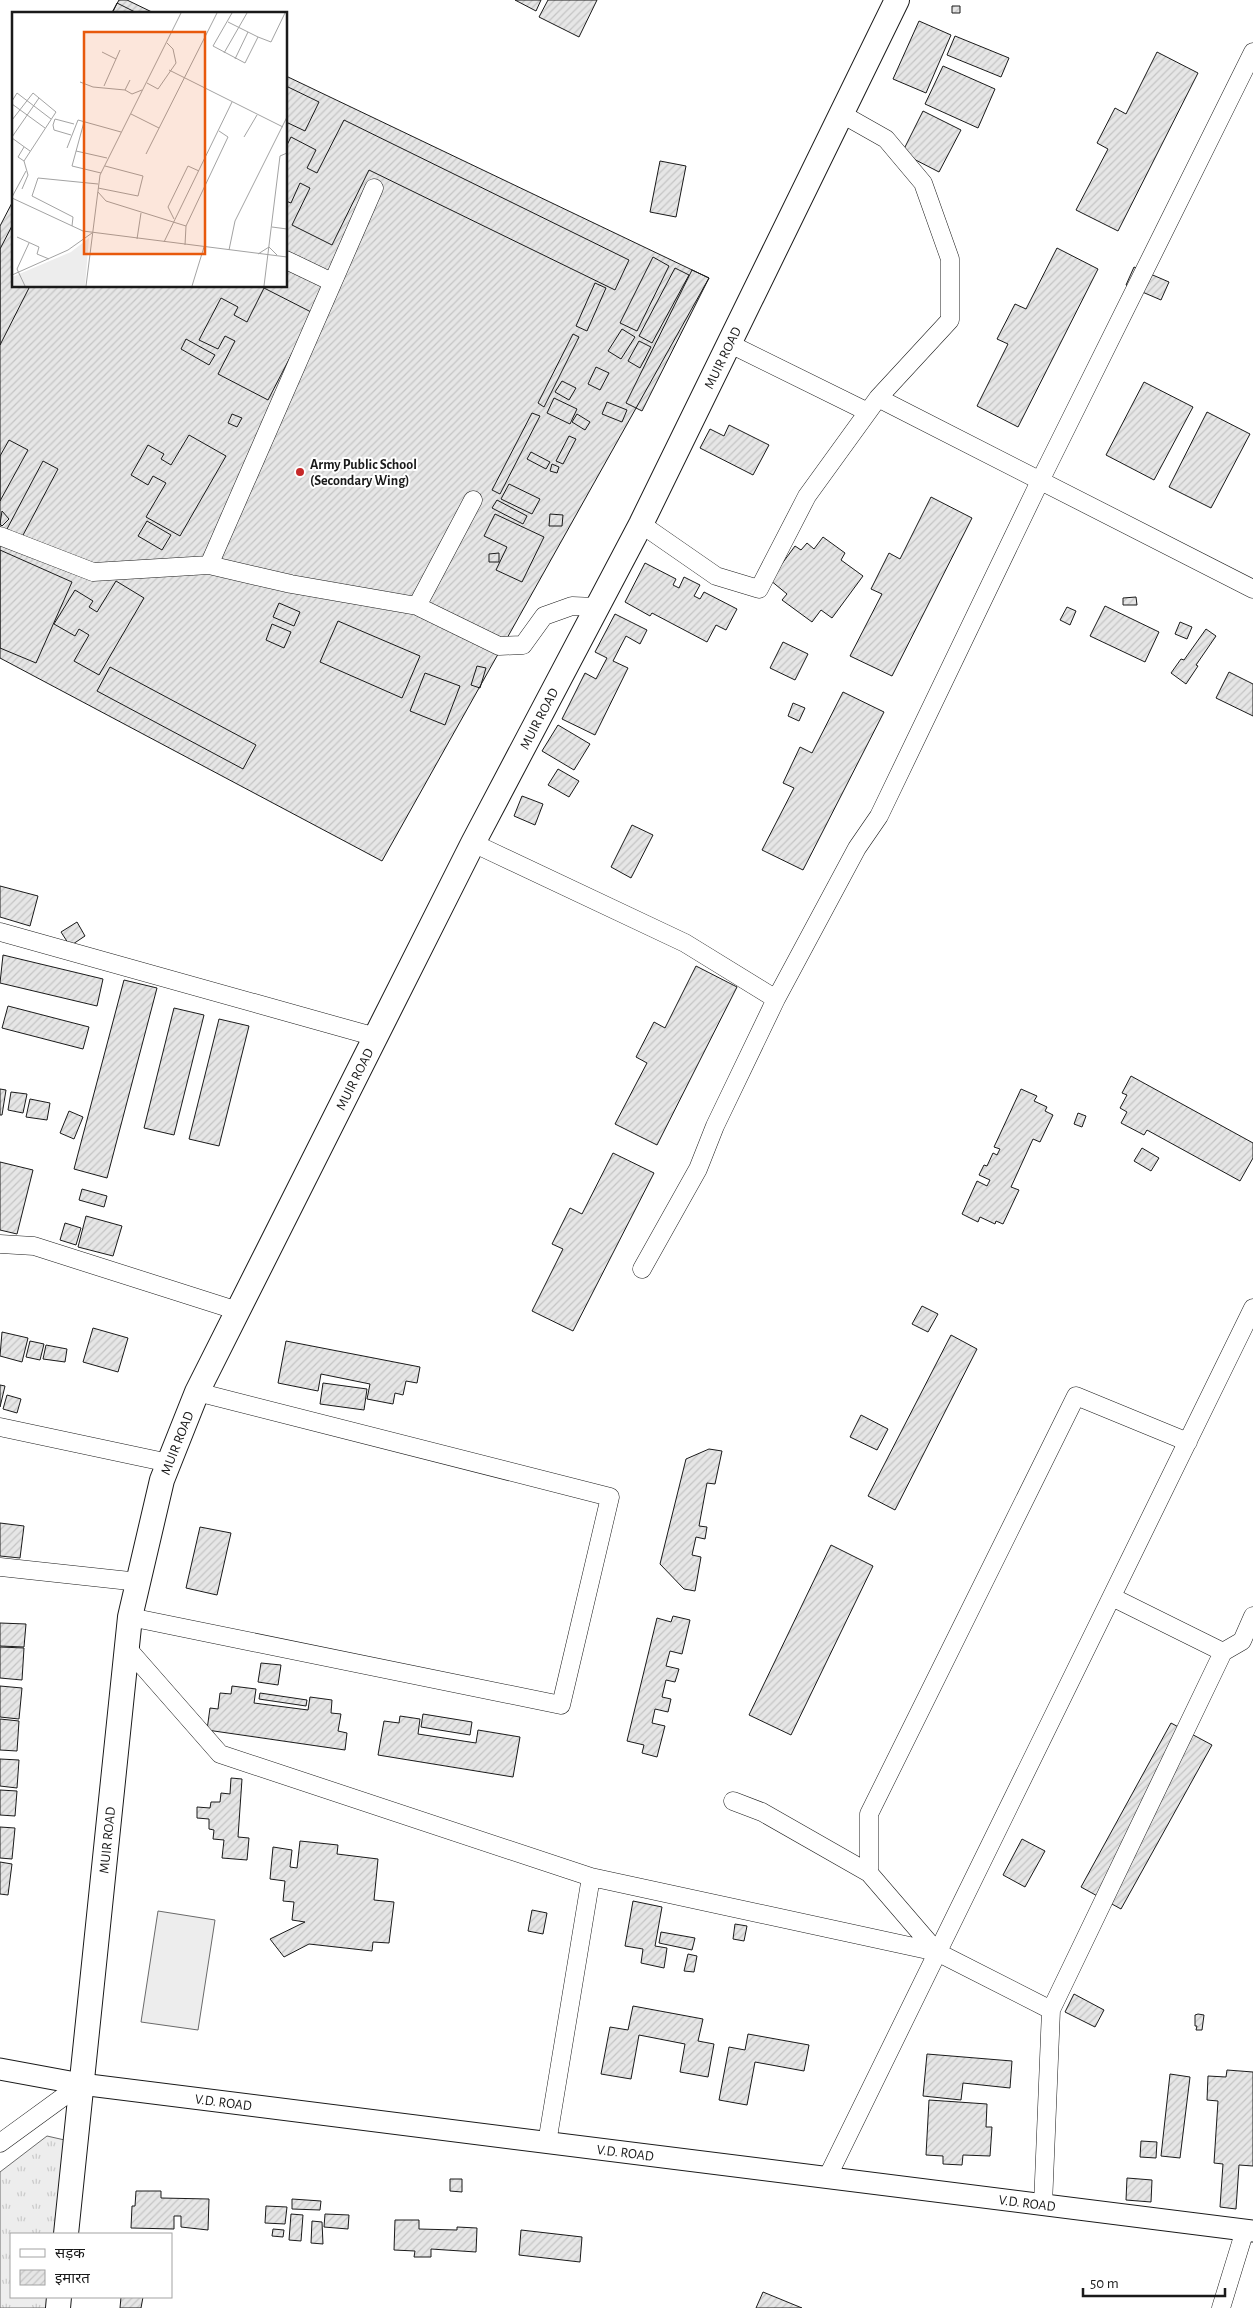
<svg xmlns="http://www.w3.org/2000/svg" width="1253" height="2308" viewBox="0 0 1253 2308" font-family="'Alegreya Sans','Noto Sans Devanagari',sans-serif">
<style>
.grass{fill:url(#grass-tufts);stroke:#6a6a6a}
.built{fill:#ededed;stroke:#6a6a6a}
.building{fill:url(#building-hatch);stroke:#1a1a1a}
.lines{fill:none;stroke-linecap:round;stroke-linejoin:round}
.minor-casing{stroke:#1a1a1a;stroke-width:19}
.tertiary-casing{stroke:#1a1a1a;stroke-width:23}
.secondary-casing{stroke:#1a1a1a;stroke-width:26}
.minor{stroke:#fff;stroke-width:18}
.tertiary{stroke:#fff;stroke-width:21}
.secondary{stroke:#fff;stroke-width:24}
.poi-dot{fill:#c62828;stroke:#fff;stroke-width:2}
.labels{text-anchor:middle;stroke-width:4;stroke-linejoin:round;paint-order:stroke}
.street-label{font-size:14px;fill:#1a1a1a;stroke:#fff}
.poi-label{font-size:14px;font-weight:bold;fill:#1a1a1a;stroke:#fff;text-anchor:start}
.inset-road{fill:none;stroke:#a3a3a3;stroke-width:1}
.view{fill:#e8590c;fill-opacity:0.15;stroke:#e8590c;stroke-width:2.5}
.inset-edge{fill:none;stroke:#1a1a1a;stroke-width:2.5}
</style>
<defs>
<pattern id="grass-tufts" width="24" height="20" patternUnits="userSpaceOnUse" patternTransform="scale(1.25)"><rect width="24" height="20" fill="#ededed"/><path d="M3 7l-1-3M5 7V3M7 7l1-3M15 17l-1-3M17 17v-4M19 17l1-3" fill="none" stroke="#cbcbcb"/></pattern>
<pattern id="building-hatch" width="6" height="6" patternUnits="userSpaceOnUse" patternTransform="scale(1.25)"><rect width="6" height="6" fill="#e6e6e6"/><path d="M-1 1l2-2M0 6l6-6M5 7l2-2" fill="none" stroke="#c5c5c5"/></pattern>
</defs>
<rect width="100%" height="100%" fill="#fff"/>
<!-- grass -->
<path class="grass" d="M47,2136L69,2141L57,2234H11V2297H49L48,2308H0V2172Z"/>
<!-- built -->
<path class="built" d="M158,1911L215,1920L198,2030L141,2022Z"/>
<!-- building -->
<path class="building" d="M119,0H127L156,14H111Z
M515,0H541L536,11Z
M548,0H597L579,37L539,17Z
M117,3L139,14H112Z
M952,6H960V13H952Z
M919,21L951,35L926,93L893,79Z
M955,36L1009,58L1001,77L947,55Z
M1157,52L1198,73L1118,231L1076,210L1108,149L1097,143L1115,108L1126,114Z
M943,66L995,89L978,128L925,104Z
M286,76L709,278L382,861L0,658V226L14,199V286H286Z
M286,86L319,102L305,131L286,122Z
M923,111L961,130L939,172L902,153Z
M344,120L629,260L615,290L369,170L332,245L292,225L310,188L300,183L291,203L286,201V147L291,137L316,150L307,168L317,173Z
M660,161L686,166L676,217L650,212Z
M13,224L14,286H30L0,345V249Z
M1057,248L1098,269L1018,427L977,406L1008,344L997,339L1015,304L1026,309Z
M653,257L669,266L637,331L620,323Z
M1134,267L1169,282L1161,300L1126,285Z
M675,268L689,275L652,343L639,336Z
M692,270L709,278L642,411L626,403Z
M595,283L606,288L587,331L576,326Z
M264,288L313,313L268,400L218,374L235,341L225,336L218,349L199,340L221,298L238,307L234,315L247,322Z
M622,329L635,337L621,359L608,351Z
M573,334L579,337L544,407L538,403Z
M186,339L215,355L209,365L181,349Z
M639,341L651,347L640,368L628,361Z
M596,367L609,373L600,390L588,384Z
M562,381L576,388L569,400L555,392Z
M1144,382L1193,407L1154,480L1106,455Z
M554,398L577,409L570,424L547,413Z
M607,402L627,410L622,422L602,414Z
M1207,412L1250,434L1211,508L1169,487Z
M532,413L540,416L500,494L492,490Z
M232,414L242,418L237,427L228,423Z
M577,414L590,422L585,430L572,422Z
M729,425L769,445L753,475L700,448L710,429L724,436Z
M189,435L226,456L180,536L146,517L166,483L153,476L148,485L131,475L148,445L164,454L161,459L171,465Z
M569,436L576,439L563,464L556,461Z
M9,440L28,450L0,501V456Z
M531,452L550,462L546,469L527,459Z
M43,461L58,469L22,537L7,529Z
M552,464L559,467L557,473L550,471Z
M509,484L540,499L532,514L501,499Z
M931,497L972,518L892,676L850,656L882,594L871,589L889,553L900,559Z
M497,500L527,516L523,524L492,508Z
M2,511L9,519L2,526L0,524Z
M495,514L544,537L522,582L496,570L507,547L484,536Z
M550,514L563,515L562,526H549Z
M147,521L171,535L162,550L138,536Z
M823,537L845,553L841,560L863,576L832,618L821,610L812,622L782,600L787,594L770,580L795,546L801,550L807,543L814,549Z
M0,550L72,582L36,663L0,648Z
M499,553V562H489V554Z
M645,563L676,579L673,585L679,588L684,577L700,585L694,596L700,599L704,592L737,609L726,630L716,625L707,642L652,613L650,616L625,602Z
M116,581L144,598L99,675L74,661L89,635L79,629L75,636L54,624L75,590L93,601L89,607L97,612Z
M1136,597L1137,605H1123V598Z
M279,603L300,612L294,626L273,617Z
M1105,606L1159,632L1145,662L1090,636Z
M1067,607L1076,611L1070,625L1060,620Z
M615,614L647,630L640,644L626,636L613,661L628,668L595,735L562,719L585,673L596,679L607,658L595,652Z
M338,621L420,656L402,698L320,662Z
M1180,622L1192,627L1187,639L1175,634Z
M272,624L291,632L284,648L266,640Z
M1206,629L1216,636L1196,665L1198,666L1186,684L1171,673L1181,659L1184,660Z
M783,642L808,654L795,680L770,668Z
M477,666L486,668L480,688L471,685Z
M110,667L256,745L243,769L97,691Z
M1229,672L1253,684V716L1216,698Z
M425,673L460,686L445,725L410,711Z
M843,692L884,712L803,870L762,850L794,788L783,783L800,747L812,753Z
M793,703L805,708L799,721L788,716Z
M558,725L590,744L574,770L542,751Z
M558,769L579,781L569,797L548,785Z
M522,796L543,804L535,825L514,816Z
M632,825L653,835L631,878L611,867Z
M0,886L38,896L30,926L0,917Z
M77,922L85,936L70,946L61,932Z
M3,955L103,979L97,1006L0,983Z
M696,966L737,987L657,1145L615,1124L647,1063L636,1057L654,1022L665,1028Z
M124,980L157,988L107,1178L74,1169Z
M8,1006L89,1027L83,1049L2,1028Z
M174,1008L204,1015L174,1135L144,1128Z
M219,1019L249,1026L219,1146L189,1139Z
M1131,1076L1253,1143V1158L1240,1181L1147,1130L1144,1135L1121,1123L1127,1112L1120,1108L1127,1095L1122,1093Z
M0,1089L6,1090L2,1115H0Z
M1021,1089L1037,1096L1034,1101L1047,1107L1045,1111L1053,1115L1040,1142L1033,1139L1011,1187L1019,1190L1003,1224L996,1221L995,1224L980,1217L978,1222L962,1214L977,1181L987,1186L990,1180L979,1175L984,1165L987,1166L993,1153L997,1155L1000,1149L994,1147Z
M11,1092L27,1094L23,1113L8,1110Z
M30,1099L50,1103L47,1120L26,1117Z
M69,1111L83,1117L74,1139L60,1133Z
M1078,1113L1086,1116L1082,1127L1074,1124Z
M1142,1148L1159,1158L1151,1171L1134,1161Z
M613,1153L654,1173L573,1331L532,1311L563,1249L552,1244L570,1208L582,1214Z
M0,1162L33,1170L17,1234L0,1230Z
M82,1189L107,1196L104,1207L79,1200Z
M86,1216L122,1226L113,1256L78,1247Z
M65,1223L81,1228L76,1245L60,1240Z
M922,1306L938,1314L928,1332L912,1324Z
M93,1328L128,1338L118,1372L83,1362Z
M2,1332L28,1338L22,1362L0,1356Z
M951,1335L977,1349L895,1510L868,1496Z
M30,1341L44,1344L40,1360L26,1357Z
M286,1341L420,1367L417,1383L406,1381L403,1395L395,1393L393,1404L367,1399L370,1384L321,1374L318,1391L278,1383Z
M46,1345L67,1349L65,1362L43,1359Z
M323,1383L367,1389L364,1410L320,1404Z
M0,1385L5,1386L0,1407Z
M7,1395L21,1399L17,1413L3,1409Z
M861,1415L888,1429L877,1450L850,1437Z
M709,1449L722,1451L715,1484L707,1483L699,1526L707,1527L705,1539L696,1537L692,1555L701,1557L695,1591L684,1589L660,1564L686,1459Z
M0,1523L24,1526L20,1558L0,1556Z
M200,1527L231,1533L217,1595L186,1588Z
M831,1545L873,1566L791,1735L749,1715Z
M673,1616L690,1620L682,1654L670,1651L666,1666L679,1669L675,1682L666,1680L662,1697L671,1699L668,1712L655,1709L652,1723L665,1726L657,1757L642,1753L644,1745L627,1741L657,1618L671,1622Z
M0,1623L26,1624L24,1647L0,1646Z
M0,1647L24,1648L22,1680L0,1678Z
M261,1663L281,1665L278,1685L258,1682Z
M0,1686L22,1688L19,1719L0,1717Z
M232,1686L256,1689L254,1703L308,1710L310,1697L332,1700L331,1713L341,1714L338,1731L347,1733L345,1750L207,1730L210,1708L218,1709L220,1693L231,1694Z
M260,1693L307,1700L306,1706L259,1699Z
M423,1714L472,1722L470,1735L421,1727Z
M400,1716L420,1719L418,1734L476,1743L478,1730L520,1737L513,1777L378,1755L384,1721L399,1723Z
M0,1719L19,1721L17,1751L0,1750Z
M1171,1723L1212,1745L1121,1909L1081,1887Z
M0,1759L19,1760L17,1788L0,1786Z
M231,1778L242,1779L238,1837L249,1838L247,1860L222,1858L224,1840L213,1839L214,1830L209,1829V1819L197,1818V1807L210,1808L211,1802H220L221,1793L230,1794Z
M0,1790L17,1791L15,1816L0,1815Z
M0,1827L15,1828L12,1859L0,1858Z
M1022,1839L1045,1851L1025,1887L1003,1875Z
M300,1841L338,1845L337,1854L378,1859L374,1900L394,1902L389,1943L373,1942L372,1951L309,1944L284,1957L270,1939L305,1922L292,1920L294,1902L283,1901L285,1881L270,1879L273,1847L292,1850L290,1867L297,1868Z
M0,1862L12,1864L8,1895L0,1894Z
M633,1901L662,1907L655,1946L667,1948L664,1968L641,1963L643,1949L625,1946Z
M532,1910L547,1913L543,1934L528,1931Z
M735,1924L747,1926L744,1941L733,1939Z
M661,1932L695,1938L692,1950L659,1943Z
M688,1954L697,1956L694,1972L684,1971Z
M1074,1994L1104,2010L1095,2027L1065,2012Z
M633,2006L703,2019L698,2041L714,2044L708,2077L680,2072L685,2044L639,2035L631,2079L601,2074L610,2027L628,2030Z
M1198,2014L1204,2015L1202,2030H1196L1197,2026H1195V2015Z
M748,2034L809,2045L804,2071L755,2062L747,2105L719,2100L729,2047L745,2050Z
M927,2054L1012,2061L1010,2088L963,2083L961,2100L923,2096Z
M1227,2070L1253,2072V2166L1239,2165L1236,2209L1220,2207L1223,2164L1214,2163L1218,2101L1207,2100L1208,2076L1226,2077Z
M1170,2074L1190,2077L1180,2158L1161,2156Z
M929,2100L987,2104L986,2127H992L990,2156L963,2155L962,2165L943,2164V2156L926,2155Z
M1141,2141L1157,2142L1156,2158L1140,2157Z
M1127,2178L1152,2180L1151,2202L1126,2200Z
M450,2179H462V2192L450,2191Z
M136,2191H161V2198L209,2199L208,2230L181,2227V2216H174V2229L131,2228L132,2206H135Z
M292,2199L321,2201L320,2210L292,2209Z
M266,2206L287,2207L285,2224L265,2223Z
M291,2214L303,2215L301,2241L289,2240Z
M325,2214L349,2215L348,2229L324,2227Z
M395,2220H419V2229L457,2230V2227L477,2228L476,2252L431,2249V2257H414L415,2251L394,2250Z
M312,2221L322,2222L323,2244L311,2243Z
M273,2229L284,2230L283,2237L272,2236Z
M521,2230L582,2237L580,2262L519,2255Z
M763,2292L802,2308H756Z
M121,2297H143L141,2308H120Z"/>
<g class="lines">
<!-- minor casing -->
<g class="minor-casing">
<path id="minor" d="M286,260L332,282
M728,343L868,412
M878,398L1253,589
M473,500L417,606L499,646L523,645L544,616L572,606L597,607
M641,524L716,576L759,589L807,496L878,398L950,320V259L923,183L886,139L840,113
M0,536L93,572L209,565L291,584L417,606
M209,565L374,188
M473,843L685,943L776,999
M0,932L376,1037
M0,1244L34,1246L238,1311
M642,1269L698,1169L715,1126L776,999L857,848L879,816L1040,481L1253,52
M0,1427L169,1463
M0,1567L139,1582
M1112,1597L1223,1652
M130,1617L561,1705L610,1497L197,1392
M127,1648L220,1754L591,1877L937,1952L1051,2010L1043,2205
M733,1801L762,1812L869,1873
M937,1952L869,1873V1814L1076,1396L1188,1442
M1051,2010L1223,1652L1242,1641L1253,1616
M0,2143L81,2084
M547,2143L591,1877
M827,2178L1253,1308
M1221,2308L1245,2230"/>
</g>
<!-- tertiary casing -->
<g class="tertiary-casing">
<g id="tertiary">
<path id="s1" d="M0,2069L81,2084L1253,2231"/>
</g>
</g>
<!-- secondary casing -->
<g class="secondary-casing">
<g id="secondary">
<path id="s2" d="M66,2234L130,1617L162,1480L197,1392L473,843L641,524L897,0"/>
<path d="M58,2308L59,2297"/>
</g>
</g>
<!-- minor -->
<use href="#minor" class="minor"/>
<!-- tertiary -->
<use href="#tertiary" class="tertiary"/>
<!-- secondary -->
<use href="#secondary" class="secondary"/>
</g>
<!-- markers -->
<circle class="poi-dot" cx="300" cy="472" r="5"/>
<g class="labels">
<!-- street labels -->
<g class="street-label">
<text dy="5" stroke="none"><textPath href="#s2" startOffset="2016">MUIR ROAD</textPath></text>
<text dy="5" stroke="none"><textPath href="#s2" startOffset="1611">MUIR ROAD</textPath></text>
<text dy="5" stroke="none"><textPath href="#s2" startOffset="1206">MUIR ROAD</textPath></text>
<text dy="5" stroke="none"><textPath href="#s2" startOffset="801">MUIR ROAD</textPath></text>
<text dy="5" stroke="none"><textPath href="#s2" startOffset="396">MUIR ROAD</textPath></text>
<text dy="5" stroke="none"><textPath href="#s1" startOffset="226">V.D. ROAD</textPath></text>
<text dy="5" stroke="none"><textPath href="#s1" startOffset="631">V.D. ROAD</textPath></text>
<text dy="5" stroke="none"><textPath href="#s1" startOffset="1036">V.D. ROAD</textPath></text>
</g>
<!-- poi labels -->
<g class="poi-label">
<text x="310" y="469">Army Public School<tspan x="310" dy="16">(Secondary Wing)</tspan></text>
</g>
</g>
<!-- overview -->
<g transform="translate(12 12)">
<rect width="275" height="275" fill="#fff"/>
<path d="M77,226L73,274H0V265L59,240Z" fill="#ededed"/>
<path class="inset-road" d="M216,10L246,25L233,51L201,34L220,1M246,25L259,30L273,1M90,40L104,47M212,41L235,1M223,47L236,20M157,58L271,115M118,68L113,78L120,82L130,78M68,70L81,75L113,78M135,71L146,77L164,51L161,37L155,31M92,74L108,38M0,89L5,81L39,107M0,92L33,116M119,102L147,116M0,108L21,81L44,100L12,149L6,145L12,135M72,110L60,154L89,161M59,123L42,118L41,113L43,107L62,112M0,125L27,86M232,125L245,103M0,126L18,139M55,136L66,108L109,120M64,139L95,146M134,142L205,1M86,176L126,184L131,164L93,154M10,177L16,163L12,149M86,180L94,189L174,214L173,233M0,185L14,159M0,186L71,219L275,245M162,207L156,195L176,154L187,159M60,214L61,205L20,184L26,166L86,172M174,214L216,125L207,119M260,215L275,217M5,225L27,235L25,242L37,247M125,227L129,201M152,230L220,90M217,238L223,209L275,105M246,242L257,235L265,243M0,263L56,238L80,221M13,274L5,257L17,231M74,274L88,163L169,1M180,274L192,235M252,274L268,144L275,141"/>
<path class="view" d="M72,20H193V242H72Z"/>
<rect width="275" height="275" class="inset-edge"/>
</g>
<!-- legend -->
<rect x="10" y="2233" width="162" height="65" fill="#ffffff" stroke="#a3a3a3"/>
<rect x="20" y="2249" width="25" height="8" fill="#ffffff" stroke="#a3a3a3"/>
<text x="55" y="2258" font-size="15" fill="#1a1a1a">सड़क</text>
<rect x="20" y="2270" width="25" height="15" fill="url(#building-hatch)" stroke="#a3a3a3"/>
<text x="55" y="2283" font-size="15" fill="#1a1a1a">इमारत</text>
<!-- scale -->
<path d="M1083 2288v8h142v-8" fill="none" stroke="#1a1a1a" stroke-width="2.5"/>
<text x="1090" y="2288" font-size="15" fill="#1a1a1a" stroke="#ffffff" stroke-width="4" paint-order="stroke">50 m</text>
</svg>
